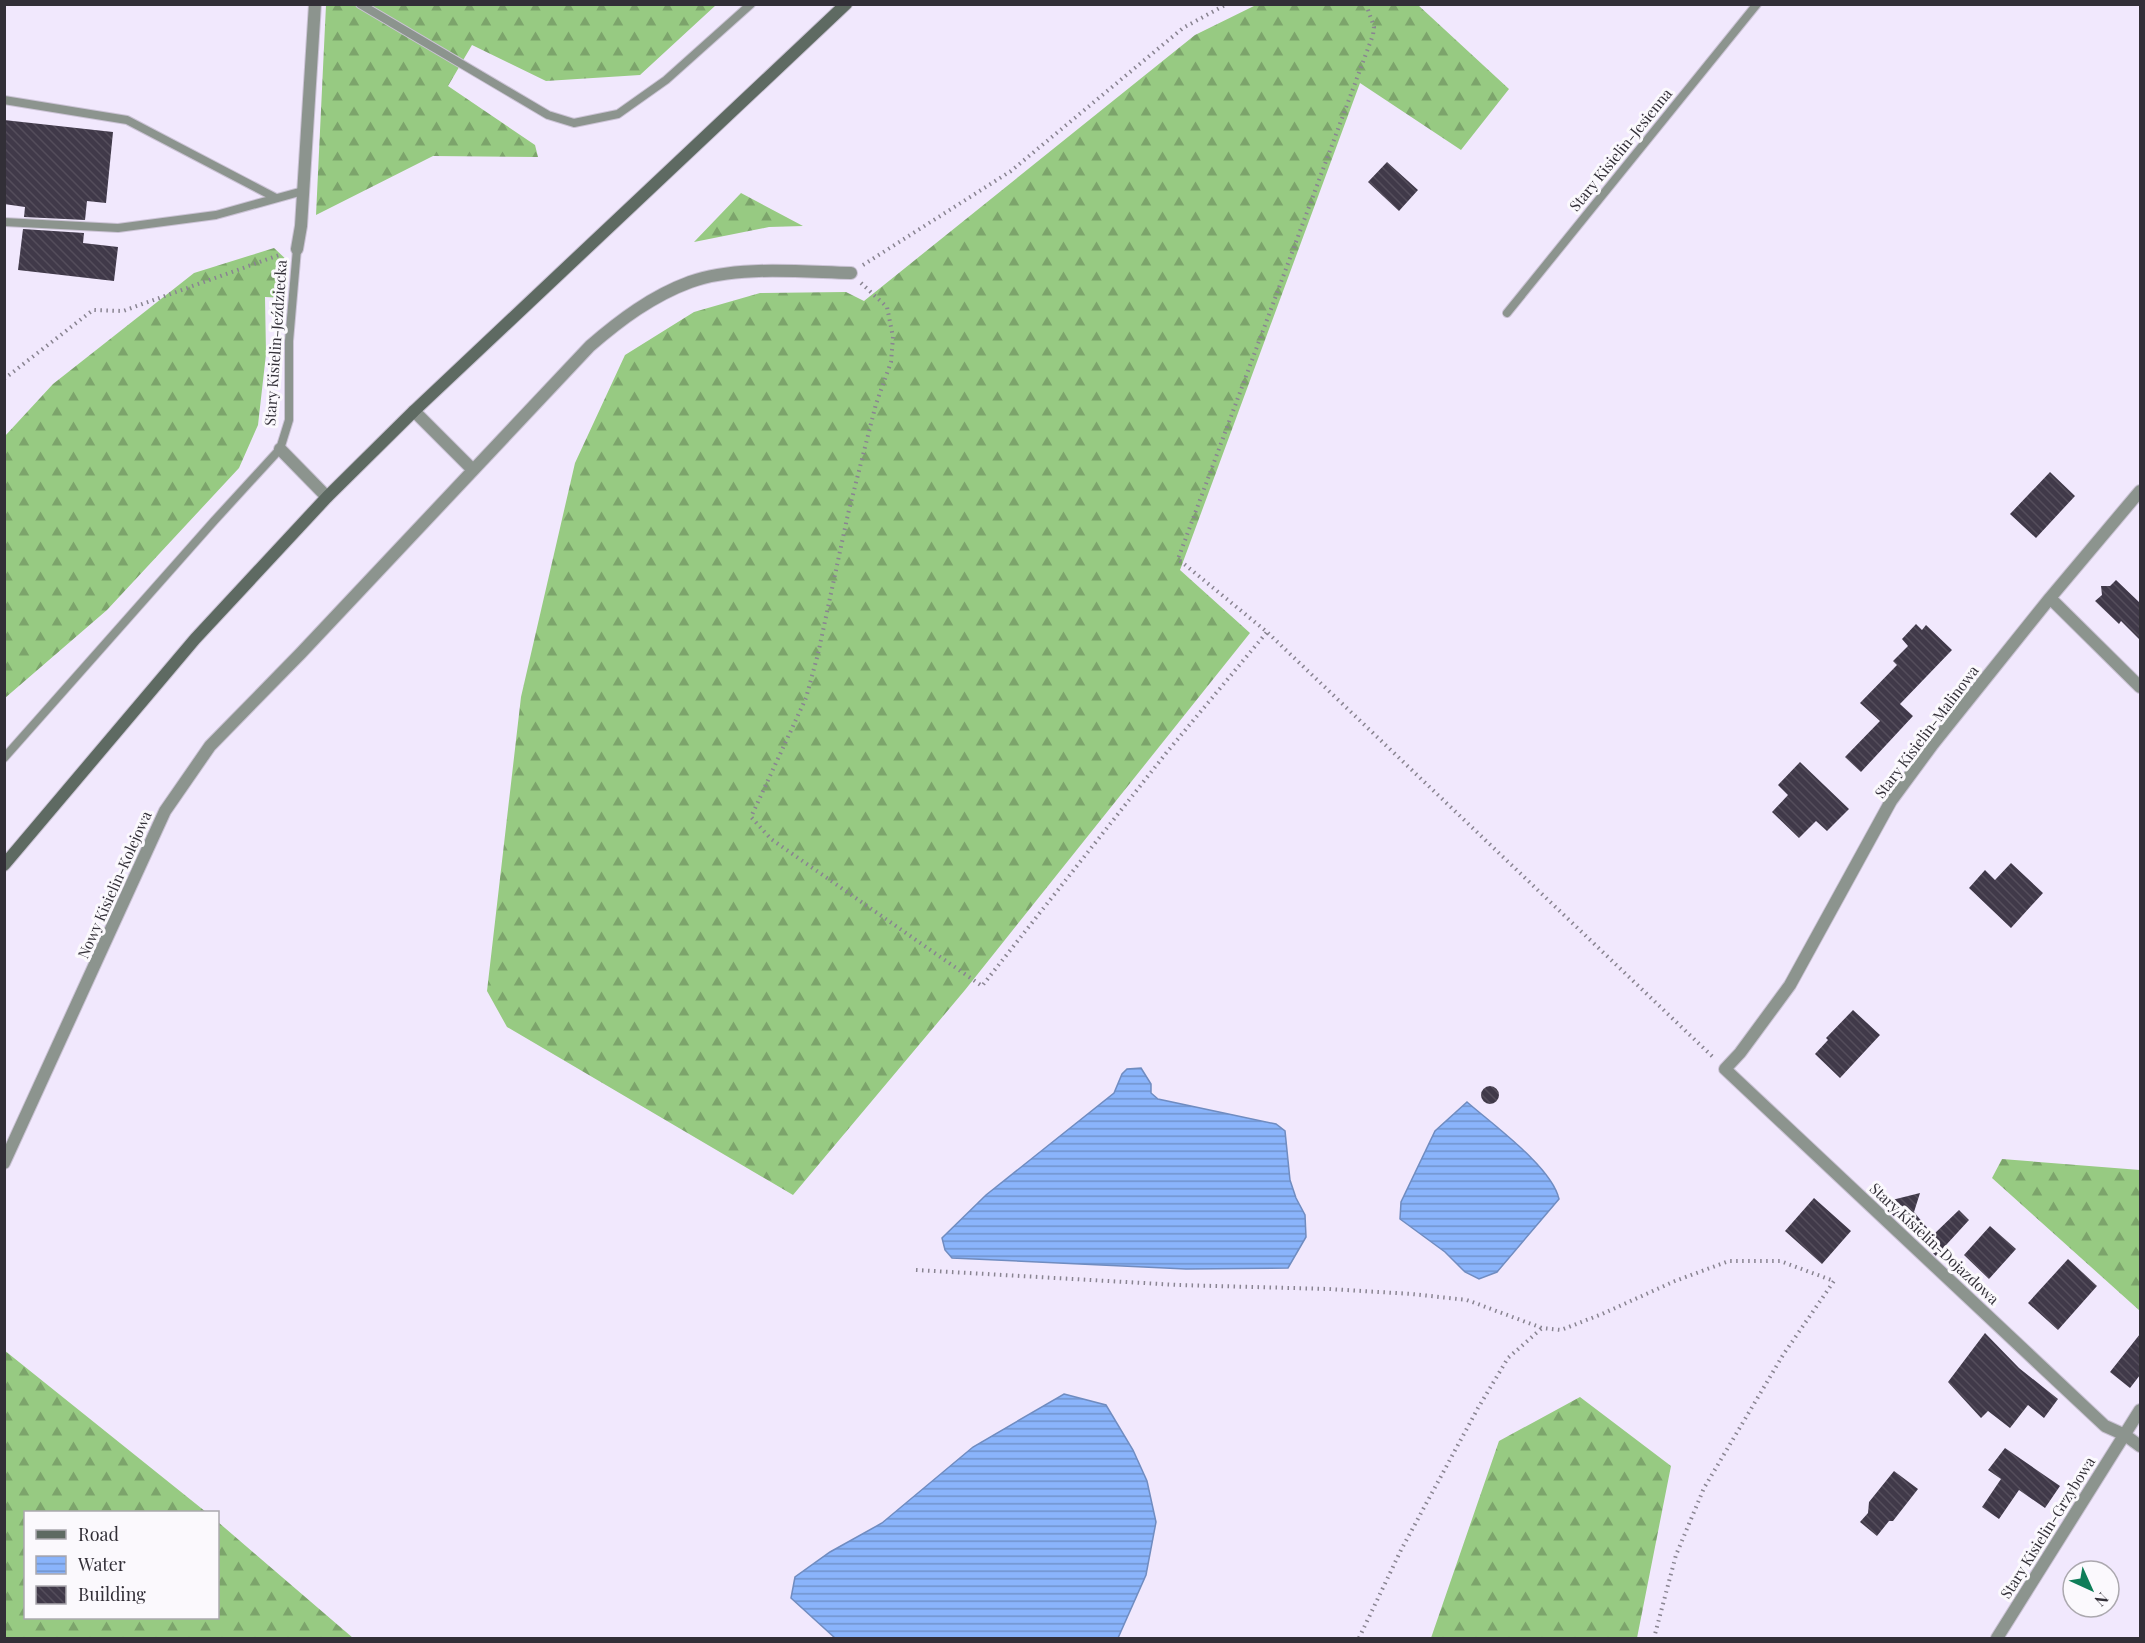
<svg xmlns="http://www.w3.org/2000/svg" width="2145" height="1643" viewBox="0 0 2145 1643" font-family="'Playfair Display',serif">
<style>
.forest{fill:url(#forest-firs)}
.water{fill:url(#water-rules);stroke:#708cc0;stroke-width:1.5}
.building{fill:url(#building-back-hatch)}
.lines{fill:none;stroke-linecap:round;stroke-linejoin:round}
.lane-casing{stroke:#cbc3d5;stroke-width:10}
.street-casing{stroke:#cbc3d5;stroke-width:14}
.secondary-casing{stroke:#cbc3d5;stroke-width:14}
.path{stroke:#898491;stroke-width:4;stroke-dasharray:1.5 4.5;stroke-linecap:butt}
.lane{stroke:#8c948e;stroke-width:8}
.street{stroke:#8c948e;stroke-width:12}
.secondary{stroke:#5e6a62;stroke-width:12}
.labels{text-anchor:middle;stroke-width:6;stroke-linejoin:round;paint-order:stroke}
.street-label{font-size:15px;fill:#322f37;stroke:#fbf9fd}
</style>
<defs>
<pattern id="forest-firs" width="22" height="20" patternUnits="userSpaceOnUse" patternTransform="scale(1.5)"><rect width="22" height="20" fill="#97ca82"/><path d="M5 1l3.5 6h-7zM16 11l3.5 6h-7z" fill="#7ca46b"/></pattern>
<pattern id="water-rules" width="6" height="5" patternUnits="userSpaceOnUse" patternTransform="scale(1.5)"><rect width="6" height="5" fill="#8ab4fb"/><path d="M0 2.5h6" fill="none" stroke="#7193cc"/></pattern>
<pattern id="building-back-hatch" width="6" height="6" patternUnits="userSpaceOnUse" patternTransform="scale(1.5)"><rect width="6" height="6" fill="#403949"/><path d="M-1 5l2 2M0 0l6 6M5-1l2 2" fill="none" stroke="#544d5b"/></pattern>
</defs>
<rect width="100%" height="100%" fill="#f1e8fd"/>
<!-- forest -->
<path class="forest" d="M1258,4L1418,5L1509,89L1461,150L1360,83L1180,570L1250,633L965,990L793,1195L507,1027L487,991L521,697L575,463L625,355L694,312L760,293L846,292L864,301L1195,35Z
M326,5H716L640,75L546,81L472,45L448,86L535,145L538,157L433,156L316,215Z
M741,193L803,226L769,227L694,242Z
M274,248L289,262L286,298L265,297L266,354L258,425L239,468L107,610L5,698V436L53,384L194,273Z
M2002,1159L2140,1170V1311L1992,1178Z
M4,1350L206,1512H26V1618H218V1522L353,1638H5Z
M1580,1397L1671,1466L1637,1638H1431L1499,1441Z"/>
<!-- water -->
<path class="water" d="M1141,1068L1151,1084V1093L1158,1099L1276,1124L1285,1131L1290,1180L1296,1198L1305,1215L1306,1237L1288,1268L1186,1269L952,1258L945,1250L942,1238L986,1195L1114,1093L1122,1074L1127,1069Z
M1467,1102C1492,1124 1552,1167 1559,1199L1497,1272L1479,1279L1465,1272L1445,1252L1400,1219L1401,1202L1435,1131Z
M1064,1394L1106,1405L1133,1450L1147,1481L1156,1522L1146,1575L1118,1638H835L791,1598L795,1577L830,1552L882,1523L973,1447Z"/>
<!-- building -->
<path class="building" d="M4,120L113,132L106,203L87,201L85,220L24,217L25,207L4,204Z
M1387,162L1418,190L1399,211L1368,182Z
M23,229L84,233L83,243L118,247L114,281L18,270Z
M2050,472L2075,496L2036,538L2010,514Z
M2116,580L2140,603V640L2121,621L2119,624L2095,601L2102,595L2101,586H2110Z
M1916,624L1922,630L1926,625L1952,650L1900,704L1913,716L1861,772L1845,757L1880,721L1860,703L1897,665L1893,661L1908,646L1902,639Z
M1800,762L1849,809L1827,831L1816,821L1799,838L1772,812L1788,795L1778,785Z
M2011,863L2043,893L2011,928L1969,888L1985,870L1995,880Z
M1853,1010L1880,1035L1840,1078L1815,1054L1828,1040L1826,1038Z
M1481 1095a9 9 0 1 1 18 0a9 9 0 1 1-18 0Z
M1920,1193L1914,1212L1933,1235L1959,1210L1969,1220L1936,1256L1880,1203Z
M1814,1198L1851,1231L1822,1264L1785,1231Z
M1990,1226L2016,1249L1989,1279L1964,1255Z
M2068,1259L2097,1286L2058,1330L2028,1303Z
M1985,1333L2019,1368L2058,1399L2044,1418L2028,1405L2010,1428L1988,1411L1981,1418L1948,1382Z
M2140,1334V1375L2130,1388L2110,1372Z
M2005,1448L2060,1486L2045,1508L2019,1490L1999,1519L1982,1507L2001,1479L1988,1470Z
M1894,1471L1918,1489L1893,1521H1889L1877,1536L1860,1522L1868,1513L1869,1502Z"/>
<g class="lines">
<!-- lane casing -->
<g class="lane-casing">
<path id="lane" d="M360,4L548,115L574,123L618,114L666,80L751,4
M4,100L127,120L276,198
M4,222L118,228L216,215L303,191
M1507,313L1757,4
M4,758L214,521L280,449L289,420V341L297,249"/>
</g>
<!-- street casing -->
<g class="street-casing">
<path id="street" d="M297,249L301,226L315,4
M414,411L473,470
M280,449L327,497
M2140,491L2050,598L1933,744L1891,801L1790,985L1740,1053L1725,1069L2105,1426L2125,1435L2140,1446
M2050,598L2140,687
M4,1163L165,811L210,746L301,653L590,346C620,320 652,296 690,282C735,265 803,272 851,273
M1997,1638L2140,1410"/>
</g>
<!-- secondary casing -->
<g class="secondary-casing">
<path id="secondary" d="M4,865L195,639L327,497L414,411L846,4"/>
</g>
<!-- path -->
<path class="path" d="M1366,4L1374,27L1373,35L1178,559L1267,632L1714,1058
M863,265L1011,171L1183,28L1227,4
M861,283L887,307L893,337L891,362L876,404L848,514L818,654L806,698L751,817L771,839L982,986L1167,752L1267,632
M4,379L93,310L123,311L282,254
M916,1270L1178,1285L1329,1289L1412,1294L1467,1300L1542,1328L1561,1330L1602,1314L1675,1281L1729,1261H1780L1834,1281L1783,1355L1704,1488L1676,1555L1654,1638
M1359,1638L1401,1550L1478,1408L1508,1358L1542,1328"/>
<!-- lane -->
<use href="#lane" class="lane"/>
<!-- street -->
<use href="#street" class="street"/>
<!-- secondary -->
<use href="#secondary" class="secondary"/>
</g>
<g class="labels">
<!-- street labels -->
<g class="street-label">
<text transform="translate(1621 150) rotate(-51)" y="5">Stary Kisielin-Jesienna</text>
<text transform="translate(276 343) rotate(-86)" y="5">Stary Kisielin-Jeździecka</text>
<text transform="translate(1927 732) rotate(-53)" y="5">Stary Kisielin-Malinowa</text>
<text transform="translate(115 885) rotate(-66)" y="5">Nowy Kisielin-Kolejowa</text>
<text transform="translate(1934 1244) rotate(43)" y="5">Stary Kisielin-Dojazdowa</text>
<text transform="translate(2048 1528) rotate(-58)" y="5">Stary Kisielin-Grzybowa</text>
</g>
</g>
<!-- border -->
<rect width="2145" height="1643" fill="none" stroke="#322f37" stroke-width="12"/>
<!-- legend -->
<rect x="24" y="1511" width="195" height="108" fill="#fbf9fd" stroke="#aba8ae" stroke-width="1.5"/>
<rect x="36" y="1530" width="30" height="9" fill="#5e6a62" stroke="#aba8ae" stroke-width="1.5"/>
<text x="78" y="1541" font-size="18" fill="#322f37">Road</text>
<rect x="36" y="1556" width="30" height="18" fill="url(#water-rules)" stroke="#aba8ae" stroke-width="1.5"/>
<text x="78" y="1571" font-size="18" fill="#322f37">Water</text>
<rect x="36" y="1586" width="30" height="18" fill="url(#building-back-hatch)" stroke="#aba8ae" stroke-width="1.5"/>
<text x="78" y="1601" font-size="18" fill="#322f37">Building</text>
<!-- north arrow -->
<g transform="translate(2091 1589) rotate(135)"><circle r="28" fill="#fbf9fd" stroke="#aba8ae" stroke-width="1.5"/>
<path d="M0-4.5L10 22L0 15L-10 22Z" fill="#0f7d59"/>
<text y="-9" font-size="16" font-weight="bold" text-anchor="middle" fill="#322f37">N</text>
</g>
</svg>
